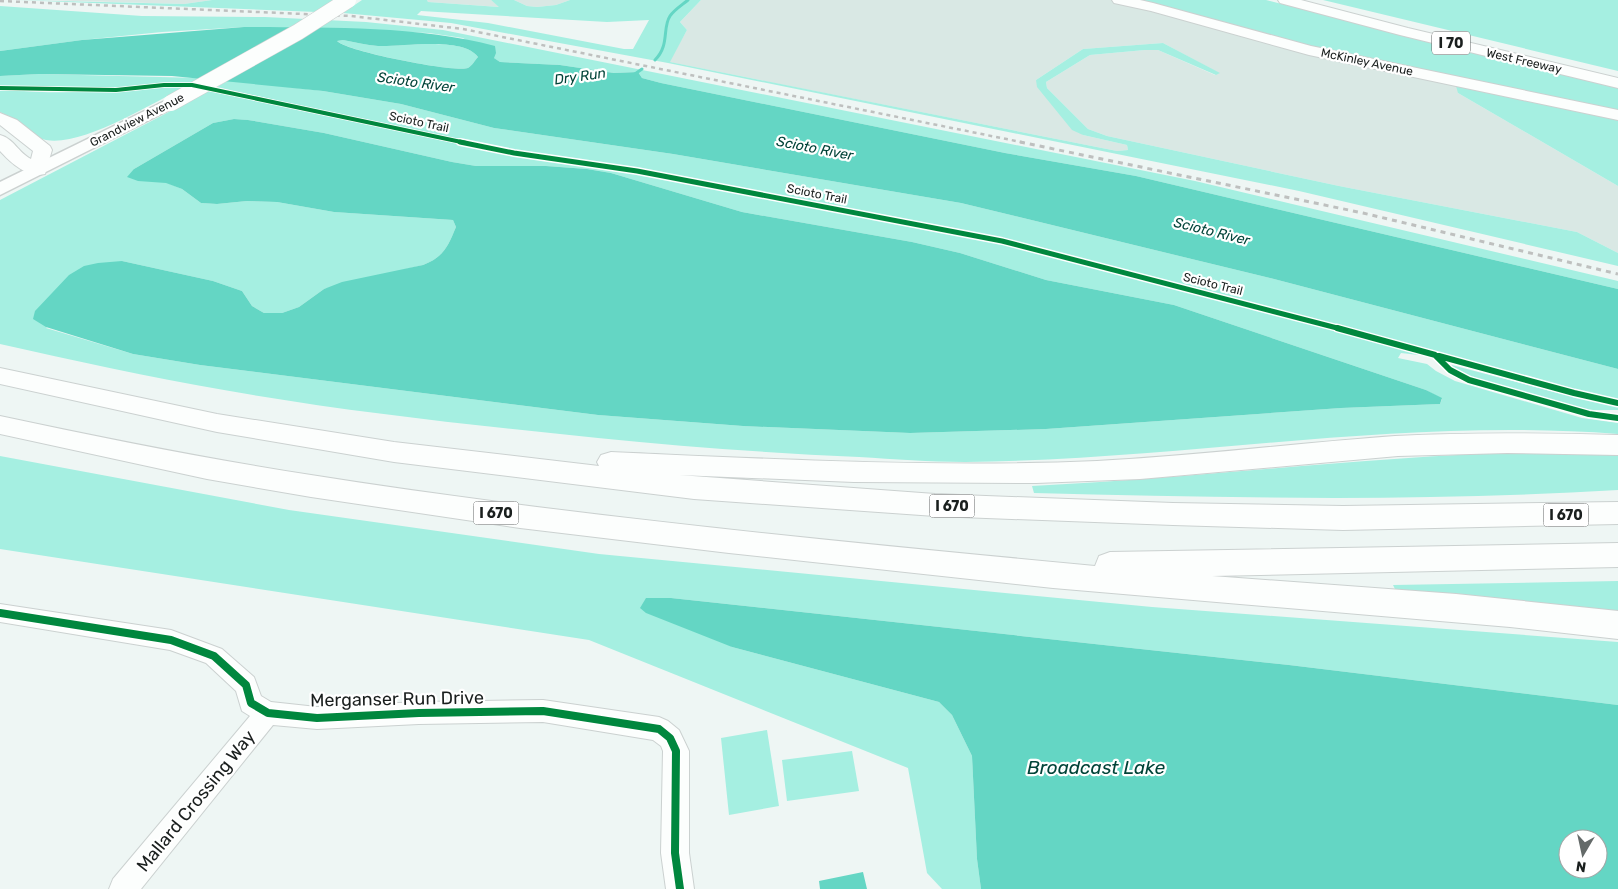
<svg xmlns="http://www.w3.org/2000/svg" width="1618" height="889" viewBox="0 0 1618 889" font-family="Rubik,sans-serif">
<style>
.built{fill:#d9e8e4}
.green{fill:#a5efe1;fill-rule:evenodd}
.water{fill:#64d6c4;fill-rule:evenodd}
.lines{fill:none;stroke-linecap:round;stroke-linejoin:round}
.stream{stroke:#64d6c4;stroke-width:3}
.street-casing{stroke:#cbd1d0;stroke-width:2}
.secondary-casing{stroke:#cbd1d0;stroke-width:3}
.primary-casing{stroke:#cbd1d0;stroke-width:2}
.highway-casing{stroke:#cbd1d0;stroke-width:2}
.street{fill:#fcfefd;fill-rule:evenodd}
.secondary{fill:#fcfefd;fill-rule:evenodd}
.primary{fill:#fcfefd;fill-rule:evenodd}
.highway{fill:#fcfefd;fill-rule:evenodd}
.rail-far1{stroke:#bec0bf;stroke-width:2.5;stroke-dasharray:4 4;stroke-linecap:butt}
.rail{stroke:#bec0bf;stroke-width:3;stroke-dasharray:5 5;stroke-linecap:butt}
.secondary-bridge-casing{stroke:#cbd1d0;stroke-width:17;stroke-linecap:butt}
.secondary-bridge{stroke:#fcfefd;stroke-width:16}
.cycleway-far3-casing{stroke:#fff;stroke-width:5.5}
.cycleway-far2-casing{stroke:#fff;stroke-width:8}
.cycleway-far1-casing{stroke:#fff;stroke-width:9}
.cycleway-casing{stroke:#fff;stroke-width:11}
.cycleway-far3{stroke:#00873e;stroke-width:4}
.cycleway-far2{stroke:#00873e;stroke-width:5}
.cycleway-far1{stroke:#00873e;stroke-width:6}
.cycleway{stroke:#00873e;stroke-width:8}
.labels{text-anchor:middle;stroke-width:4.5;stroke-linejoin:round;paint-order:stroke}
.far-street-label{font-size:12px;fill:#1a1f1e;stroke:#fff}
.shield{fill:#fff;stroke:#5f6262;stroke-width:1}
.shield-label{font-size:14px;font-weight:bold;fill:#1a1f1e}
.far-water-label{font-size:14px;font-style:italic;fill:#004338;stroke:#fff}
.near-street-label{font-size:18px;fill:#1a1f1e;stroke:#fff}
.near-water-label{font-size:19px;font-style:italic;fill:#004338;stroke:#fff}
</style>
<rect width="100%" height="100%" fill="#eef6f4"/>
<!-- built -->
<path class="built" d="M42,0H212L184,4Z
M427,0H491L500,7L428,2Z
M514,0H570L556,5L537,7L527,6Z
M701,0H1132L1460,79L1458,93L1618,186V253L1577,232L1339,186L1107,136L1088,129L1047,88L1046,82L1090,55L1145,50H1158L1215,75L1219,73L1163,43L1083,49L1036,80L1083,135L1127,145L1128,150L1117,151L669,62L687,30L680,22Z"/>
<!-- green -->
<path class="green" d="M17,0L184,4L212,0H335L317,12Z
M362,0H427L428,2L499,7L491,0H514L527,6L537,7L556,5L570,0H701L680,22L687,30L670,62L1117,151L1128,150L1127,145L1083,135L1072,130L1037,87L1036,80L1083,49L1163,43L1220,73L1216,75L1158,50H1145L1090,55L1046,82L1047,88L1088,129L1107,136L1339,186L1577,232L1618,253V266L1299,191L668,63L451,23L343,13ZM421,11L607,22L649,20L633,49H624L488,23L417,15Z
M1132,0H1266L1514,63L1618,87V112L1338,53Z
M1323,0H1618V71Z
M0,6L142,16L265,17L366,22L443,30L1195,181L1618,281V289L1136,176L1005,153L661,83L642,78L638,72L614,73L560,65L500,62L463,38L429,33L318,28L328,22L290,28L244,27L162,32L82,40L0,51Z
M343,40C355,42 366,45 378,46C402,47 463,36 478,57C475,60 472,66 468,68C455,73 346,51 337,41Z
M39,74L200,78L191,83L105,89L0,86V76Z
M229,80L323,91L401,104L494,128L673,154L961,203L1274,279L1618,369V402L1437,357L1401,353L1398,358L1427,364L1436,371L1455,381L1582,418L1618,423V434C1400,417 1183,460 965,462C930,462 894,459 859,457C771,453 685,447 598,438C473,425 348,412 224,390C149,377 75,361 0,344V200L209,91L274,104L279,101L217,87ZM234,119L248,120L324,133L452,162L476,166H546L587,169L611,173L742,212L912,242L960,253L1046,280L1174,305L1426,390L1442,399L1440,404L1341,408L1046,429L910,433L743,426L598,415L200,365L133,354L46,328L122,261L213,281L242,291L252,306L264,313H282L299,307L324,289L423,265C444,257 448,246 456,227L453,220L334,212L277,202L247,201L217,204L201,203L182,189L134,169L213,123Z
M1456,86L1618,120V186L1458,93Z
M162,87H185C152,103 82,147 46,140C31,137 15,119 0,112V89C54,95 109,92 162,87Z
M1444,363L1562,394L1618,406V410H1579L1465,375L1450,369Z
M1528,452L1618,455V490C1424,502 1229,498 1034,493L1032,486C1198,478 1362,457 1528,452Z
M0,456L289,510L599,554L1152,607L1618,642V705L1289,665L671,598L732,647L939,702L952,715L972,756L977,859L981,889H942L927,873L908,768L589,640L0,549Z
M1618,581V613L1396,591L1393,585Z
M767,730L779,806L729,815L721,738Z
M852,751L859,791L787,801L782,760Z"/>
<!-- water -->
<path class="water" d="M244,27C328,28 413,25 495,46L496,53L494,58L500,62L560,65L614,73L638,72L642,78L661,83L1005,153L1136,176L1618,289V369L1274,279L961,203L673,154L494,128L401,104L323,91L172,76L39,74L0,76V51L82,40ZM343,40C355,42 366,45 378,46C402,47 463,36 478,57C475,60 472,66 468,68C455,73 345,51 337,41Z
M234,119L248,120L324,133L452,162L476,166H546L587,169L611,173L742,212L912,242L960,253L1046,280L1174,305L1426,390L1442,398L1440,404L1341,408L1046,429L910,433L743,426L598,415L200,365L133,354L46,327L33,319L35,311L69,275L84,266L98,263L122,261L213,281L242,291L252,306L264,313H282L299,307L324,289L342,282L423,265C444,257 448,246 456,227L453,220L334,212L277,202L247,201L217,204L201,203L182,189L166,183L138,181L127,177L134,169L213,123Z
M646,598H671L1289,665L1618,705V889H981L977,859L972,756L952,715L939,702L732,647L646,613L640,608ZM1568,839H1598V869H1568Z
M863,872L867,889H820L819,881Z"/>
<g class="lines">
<!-- stream -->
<path class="stream" d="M655,60C670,45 662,28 670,16C674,10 682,5 688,0
M632,76L642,69"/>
<!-- street casing -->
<g class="street-casing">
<path id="street" d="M0,604L171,630L222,649L254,677L261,696L271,702L317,707L419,702L543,700L659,717L668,721L679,730L689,751V853L694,889H666L661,853L663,751L661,746L653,740L543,722L419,724L317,729L273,725L141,889H109L113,879L250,716L242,711L236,691L206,663L170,650L0,622Z"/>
</g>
<!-- secondary casing -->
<g class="secondary-casing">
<path id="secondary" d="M171,98L177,100L179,103L177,106L0,195V182Z"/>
</g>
<!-- primary casing -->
<g class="primary-casing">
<path id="primary" d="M1112,0H1140L1153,3L1311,46L1618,110V120L1309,55L1151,11L1114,3Z"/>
</g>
<!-- highway casing -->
<g class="highway-casing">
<path id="highway" d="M1278,0H1301L1408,28L1618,78V88L1400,35L1280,3Z
M0,113L17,120L50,146L52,150L45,174C27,178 11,163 0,151V135C13,138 19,153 31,159L33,151L0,125Z
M0,368L217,414L394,442L599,466L597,462L601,455L611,452C773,459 935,468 1097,461C1197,456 1296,443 1395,436C1469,432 1544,433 1618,435V455L1507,453L1398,456L1140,479L1036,483L854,482L679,475L935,494L1173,503L1343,506L1618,502V524L1343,530L1173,525L935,516L694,499L394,462L217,432L0,384Z
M0,416C103,438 207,459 311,475C571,516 833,541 1095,566L1099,556L1110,552L1618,543V567L1212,576L1456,594L1618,611V639L1510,627L1053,588L729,553L520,528L311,497L207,479L0,434Z"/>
</g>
<!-- street -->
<use href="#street" class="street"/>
<!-- secondary -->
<use href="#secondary" class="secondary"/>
<!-- primary -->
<use href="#primary" class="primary"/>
<!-- highway -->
<use href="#highway" class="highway"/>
<!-- rail-far1 -->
<path class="rail-far1" d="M0,1L351,16L463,29L1026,143"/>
<!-- rail -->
<path class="rail" d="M1020,142L1363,213L1618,274"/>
<!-- secondary-bridge casing -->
<g class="secondary-bridge-casing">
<path id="secondary-bridge" d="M171,103L298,32L348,0"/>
</g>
<!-- secondary-bridge -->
<use href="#secondary-bridge" class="secondary-bridge"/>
<!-- cycleway-far3 casing -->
<g class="cycleway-far3-casing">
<path id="cycleway-far3" d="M0,88L116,90L164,85H192L466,143"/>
</g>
<!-- cycleway-far2 casing -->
<g class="cycleway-far2-casing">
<path id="cycleway-far2" d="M460,142L514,153L637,171L1002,241L1341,329"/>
</g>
<!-- cycleway-far1 casing -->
<g class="cycleway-far1-casing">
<path id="cycleway-far1" d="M1337,328L1574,393L1618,403
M1435,355L1450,370L1469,380L1589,414L1618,418"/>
</g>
<!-- cycleway casing -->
<g class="cycleway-casing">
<path id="cycleway" d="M0,613L171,640L214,656L246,685L251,703L268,713L317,718L419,713L543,711L659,729L670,738L676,751L675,853L680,889"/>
</g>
<!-- cycleway-far3 -->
<use href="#cycleway-far3" class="cycleway-far3"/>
<!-- cycleway-far2 -->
<use href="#cycleway-far2" class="cycleway-far2"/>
<!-- cycleway-far1 -->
<use href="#cycleway-far1" class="cycleway-far1"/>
<!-- cycleway -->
<use href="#cycleway" class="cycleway"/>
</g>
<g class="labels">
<!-- far-street labels -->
<g class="far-street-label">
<text transform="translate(1524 61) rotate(13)" y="4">West Freeway</text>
<text transform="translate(1367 62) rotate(12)" y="4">McKinley Avenue</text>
<text transform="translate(137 120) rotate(-27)" y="4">Grandview Avenue</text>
<text transform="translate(419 122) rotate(12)" y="4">Scioto Trail</text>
<text transform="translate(817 194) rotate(11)" y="4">Scioto Trail</text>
<text transform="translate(1213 284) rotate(14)" y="4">Scioto Trail</text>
</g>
<!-- shield labels -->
<g class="shield">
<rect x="1432" y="31.5" width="38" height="23" rx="4"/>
<rect x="929.5" y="494.5" width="45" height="23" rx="4"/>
<rect x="473.5" y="501.5" width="45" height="23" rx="4"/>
<rect x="1543.5" y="503.5" width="45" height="23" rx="4"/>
</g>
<g class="shield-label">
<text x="1451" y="48">I 70</text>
<text x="952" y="511">I 670</text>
<text x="496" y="518">I 670</text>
<text x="1566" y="520">I 670</text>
</g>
<!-- far-water labels -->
<g class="far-water-label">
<text transform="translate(580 76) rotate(-8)" y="5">Dry Run</text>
<text transform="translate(416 82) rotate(8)" y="5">Scioto River</text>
<text transform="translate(815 148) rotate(11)" y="5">Scioto River</text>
<text transform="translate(1212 231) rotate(14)" y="5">Scioto River</text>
</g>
<!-- near-street labels -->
<g class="near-street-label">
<text transform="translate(397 699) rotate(-1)" y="6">Merganser Run Drive</text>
<text transform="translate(196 801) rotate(-51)" y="6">Mallard Crossing Way</text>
</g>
<!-- near-water labels -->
<g class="near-water-label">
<text x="1096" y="774">Broadcast Lake</text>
</g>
</g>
<!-- north arrow -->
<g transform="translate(1583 854) rotate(189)"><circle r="24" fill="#ffffff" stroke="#a3a5a5"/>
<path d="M0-4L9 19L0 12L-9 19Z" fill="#646a69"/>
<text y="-8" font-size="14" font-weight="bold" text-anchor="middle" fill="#1a1f1e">N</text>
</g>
</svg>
